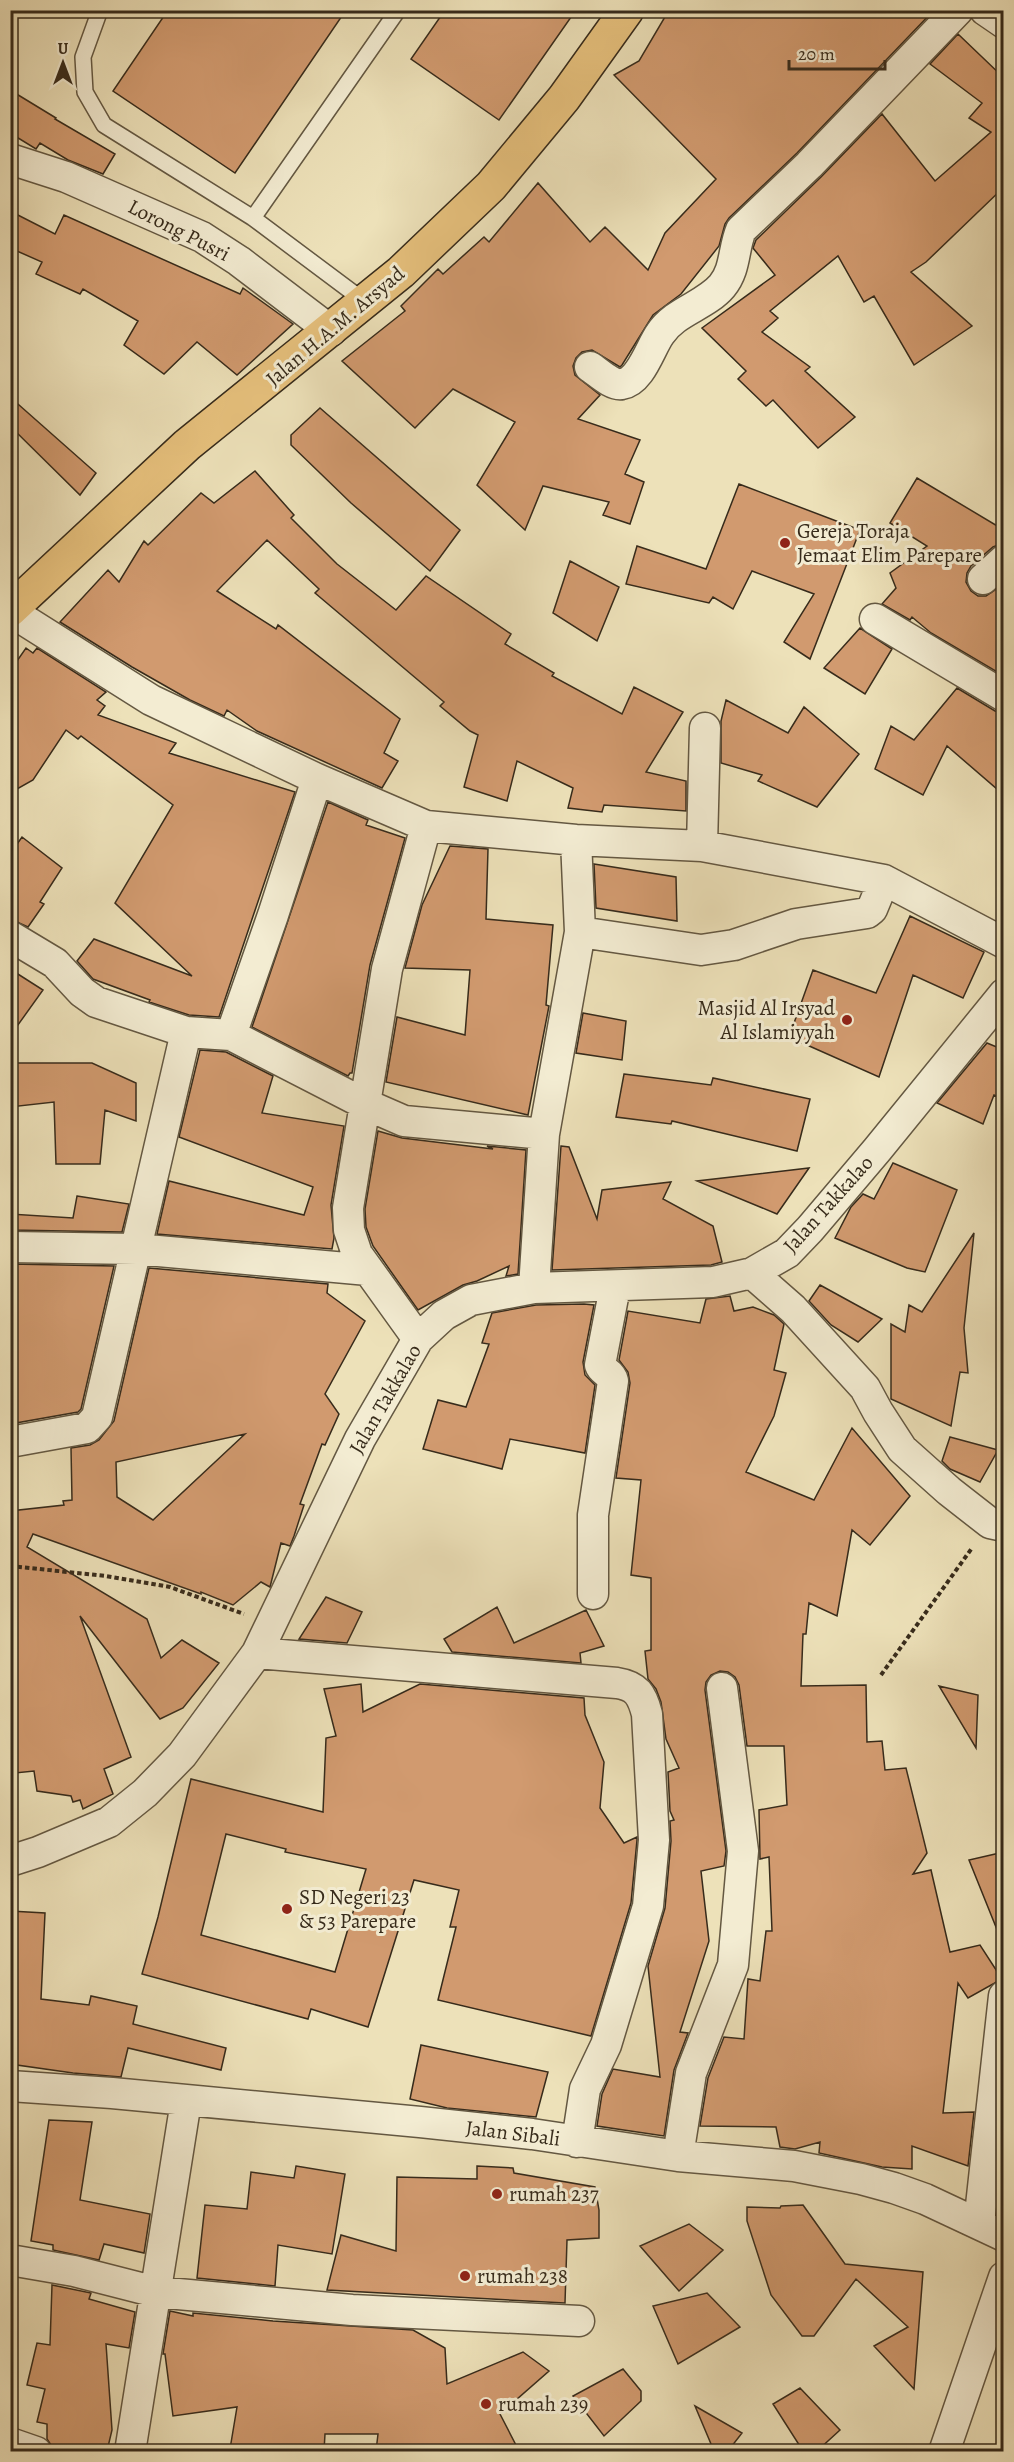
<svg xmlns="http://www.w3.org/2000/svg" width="1014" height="2462" viewBox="0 0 1014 2462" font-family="Alegreya,serif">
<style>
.building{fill:#d19a6f;stroke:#372b1b;stroke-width:1.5;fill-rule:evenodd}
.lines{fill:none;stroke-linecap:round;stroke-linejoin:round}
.service-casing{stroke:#645842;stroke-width:18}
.minor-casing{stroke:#645842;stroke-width:33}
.trunk-casing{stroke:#372b1b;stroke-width:36}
.path{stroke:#372b1b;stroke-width:4;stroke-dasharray:4.5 3;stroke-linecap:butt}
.service{stroke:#f3ecd2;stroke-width:15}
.minor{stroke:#f3ecd2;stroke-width:30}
.trunk{stroke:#e6c07c;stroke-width:33}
.poi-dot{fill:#8f2418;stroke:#f3ecd2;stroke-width:2}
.labels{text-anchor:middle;stroke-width:6;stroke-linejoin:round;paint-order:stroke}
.street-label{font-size:21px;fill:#372b1b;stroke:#f3ecd2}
.poi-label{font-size:21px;fill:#372b1b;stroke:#f3ecd2;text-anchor:start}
</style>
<rect width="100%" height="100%" fill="#ede1b9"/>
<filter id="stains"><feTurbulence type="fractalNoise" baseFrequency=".00333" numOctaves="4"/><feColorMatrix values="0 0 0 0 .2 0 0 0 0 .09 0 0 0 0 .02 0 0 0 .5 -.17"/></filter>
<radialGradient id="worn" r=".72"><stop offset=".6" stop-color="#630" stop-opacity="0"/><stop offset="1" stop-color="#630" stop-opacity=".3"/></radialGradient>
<!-- building -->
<path class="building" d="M168,10H346L235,173L113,91Z
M445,10H576L499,120L411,59Z
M669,10H934L797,153L729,218L725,224L719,246L681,294L653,315L622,365L620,367L592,350L582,352L576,358L573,366L575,375L600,395L578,419L640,440L625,474L644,482L630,524L603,515L609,502L543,486L525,530L477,485L515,422L453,389L415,428L342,361L405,311L401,306L438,269L443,274L484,237L489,242L538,183L590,242L605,227L648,270L665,233L716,179L614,75L639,61Z
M958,34L1004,78V187L926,262L911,272L972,326L914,365L874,296L864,302L838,256L770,311L778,318L762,332L810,367L805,371L855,417L818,448L773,400L766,406L738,379L746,371L702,328L775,275L753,248L756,240L821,177L882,114L935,181L991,132L969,118L982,103L930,64Z
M10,90L56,118L55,119L115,154L103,174L68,160L40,143L36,149L10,133Z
M10,211L55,234L64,215L240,294L243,288L293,324L237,375L197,342L164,374L124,345L138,321L83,289L80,294L36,274L42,262L10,248Z
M10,397L96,473L80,495L10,426Z
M320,408L460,530L430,571L351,503L291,445V435Z
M255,471L294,515L291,518L337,564L396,610L426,576L511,634L505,644L554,673L552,676L622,714L634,687L683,712L646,772L686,781V811L604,805L602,812L568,808L573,788L517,761L507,801L464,787L478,735L470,731L440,706L444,702L315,593L319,589L267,540L217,591L276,629L278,625L400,719L384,753L398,761L382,788L257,731L227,710L224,716L190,700L132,667L60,622L108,570L119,582L144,541L148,545L201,493L214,503Z
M917,478L1004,530V543L993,547L971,566L967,573L966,582L971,591L978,596H986L1004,584V676L931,633L912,617L910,620L882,604L896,588L890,573L927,546L890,523Z
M739,484L860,530L810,659L784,642L814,594L752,571L733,609L713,597L709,603L626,584L637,546L706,569Z
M570,561L619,587L597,641L553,613Z
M860,628L892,649L865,694L824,668Z
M26,648L33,653L37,648L106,692L97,700L105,706L98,715L176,743L169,753L295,792L219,1017L189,1015L149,1002L150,1000L93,979L77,961L94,939L192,976L115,903L173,805L81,736L78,739L66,730L33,780L10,793V671Z
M957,688L995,711L1004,713V795L947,746L923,795L875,769L891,726L914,740Z
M726,700L788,733L804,707L859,754L817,807L758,781L762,775L721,763V721Z
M328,802L368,820L366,825L405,838L370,965L352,1073H350L348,1076L252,1027Z
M22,837L62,868L40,902L44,904L28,927L10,919V854Z
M450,846L488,849L486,919L553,925L546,1005L549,1006L528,1115L386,1082L397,1017L465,1035L470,970L405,968L422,905Z
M594,864L676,877L677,921L596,908Z
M910,916L984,952L963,998L913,975L879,1077L789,1037L813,970L876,993Z
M10,969L43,990L10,1036Z
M583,1013L626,1021L622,1060L576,1053Z
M987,1043L1004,1050V1099L994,1095L983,1124L937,1103Z
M200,1050L226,1052L273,1076L262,1113L344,1126L331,1205L334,1238L332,1249L157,1234L169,1181L304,1215L313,1187L179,1137Z
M10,1063H92L136,1083V1121L105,1110L100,1164H56L54,1102L10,1107Z
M624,1074L711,1085L713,1078L810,1099L797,1151L672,1121L671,1124L616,1117Z
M378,1131L402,1138L493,1149L487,1146L526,1150L518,1274L506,1276L509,1266L477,1281L463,1285L418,1310L373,1246L366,1227L365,1209Z
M561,1146L569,1147L597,1219L602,1190L671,1182L663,1199L713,1226L722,1262L711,1265L552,1270Z
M893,1163L957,1190L925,1272L907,1268L835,1238L851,1207L863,1194L874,1199Z
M809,1168L777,1214L697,1181Z
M77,1196L129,1204L122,1232L10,1230V1214L73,1218Z
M974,1233L964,1328L968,1373L960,1372L951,1426L891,1399V1324L905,1332L909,1305L922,1312Z
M10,1264L114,1266L81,1409L78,1412L10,1424Z
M149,1268L328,1284L327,1293L365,1321L325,1394L339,1414L325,1445L322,1444L300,1504L304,1505L294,1536L290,1546L281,1543L270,1587L261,1582L233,1605L201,1592V1594L33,1534L27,1547L147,1619L161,1658L182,1640L219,1663L183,1708L160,1719L80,1616L131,1757L104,1769L113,1794L83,1809L80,1800L73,1802L71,1796L37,1791L34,1771L15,1773L10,1712V1511L64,1505L63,1501L72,1500L71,1448L90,1445L99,1440L114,1421ZM245,1434L153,1520L117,1497L116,1462Z
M820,1285L882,1319L858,1342L831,1325L809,1301Z
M730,1296L734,1311L753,1307L774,1315L784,1324L774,1370L786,1373L774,1416L746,1472L814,1500L852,1428L910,1496L870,1545L852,1530L837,1616L809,1603L806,1634H803L801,1686L866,1685L867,1742L882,1741L885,1770L906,1768L927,1853L913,1874L931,1870L950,1952L980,1945L1002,1979L968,1998L958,1983L943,2113L974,2112L968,2166L912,2146V2169L882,2167L819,2153L820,2142L795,2149L780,2147L776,2127L700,2126L708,2078L724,2037L744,2039L748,1979L760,1981L766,1931H772L769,1857L760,1859L759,1810L787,1805L784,1746H747L739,1685L735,1677L728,1672L720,1671L711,1675L706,1682L705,1690L726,1851L724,1866L701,1871L709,1941L680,2032L688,2033L674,2070L664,2136L597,2126L602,2094L613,2069L660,2077L648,1966L665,1908L671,1841L670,1821L674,1820L670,1811L668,1772L679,1768L666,1739L661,1702L656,1689L648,1679L645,1651L651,1650V1578L631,1575L641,1480L616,1478L630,1383L628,1372L619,1360L628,1311L700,1323L706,1299Z
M584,1304L594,1305L583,1362L585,1375L595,1385L585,1453L510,1439L502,1469L423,1449L438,1400L466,1407L489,1344L482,1343L492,1313L536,1305Z
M950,1437L998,1450L980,1482L950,1469L942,1461Z
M326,1597L362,1612L347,1643L299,1639Z
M497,1607L514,1643L586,1610L604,1646L580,1653L581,1663L452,1652L444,1639Z
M361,1684L363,1712L420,1684L584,1698L585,1715L604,1762L600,1808L624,1843L637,1837V1840L631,1903L591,2036L438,2000L456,1927H450L459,1890L414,1880L368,2027L311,2009L308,2019L142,1974L158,1917L191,1779L323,1812L326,1738L336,1736L324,1689ZM226,1834L286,1849L285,1852L366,1869L335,1972L201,1935Z
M939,1686L978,1695L976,1748Z
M1004,1852V1942H1002L969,1860Z
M10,1911L45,1913L41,1999L89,2005L91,1996L137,2006L133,2024L226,2048L221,2070L128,2048L121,2077L73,2073L10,2064Z
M421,2045L548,2072L536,2117L447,2108L410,2099Z
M49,2120L92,2122L80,2200L150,2214L144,2253L104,2244L99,2260L53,2250V2245L31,2241Z
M296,2166L345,2174L332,2254L278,2245L275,2286L197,2278L205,2205L247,2209L251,2172L294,2178Z
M477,2166L513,2168L514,2173L595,2187L599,2210V2238L567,2240L565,2303L327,2290L341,2235L396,2251L397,2177L477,2179Z
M803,2205L845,2264L923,2272L914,2389L874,2346L908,2327L856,2279L814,2336H802L771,2295L747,2221V2207L780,2208L781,2206Z
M689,2224L723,2250L679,2291L640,2246Z
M52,2285L91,2293L89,2299L135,2312L129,2348L106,2344L112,2430L107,2451H69L53,2448L47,2439V2424L37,2422L45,2389L27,2385L37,2343L50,2345Z
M707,2293L740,2327L678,2364L653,2306Z
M170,2311L193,2316V2313L273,2321L413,2330L445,2348L447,2384L523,2352L549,2371L500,2414L519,2451H376L378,2434H325L324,2451H246L230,2449L237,2407L173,2416L165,2354H163Z
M623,2369L641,2391V2401L604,2436L573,2396Z
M800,2388L840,2430L817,2451H803L773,2404Z
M695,2406L742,2433L728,2451H714Z"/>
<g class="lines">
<!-- service casing -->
<g class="service-casing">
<path id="service" d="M100,10L83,57L85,92L104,125L253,218L364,301
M253,218L398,10"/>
</g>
<!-- minor casing -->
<g class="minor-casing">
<path id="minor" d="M985,10L1004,23
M10,159L66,177L202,237L239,261L331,331
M590,367C598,372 612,386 622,384C641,381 650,348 660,334C675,311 705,306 722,286C736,269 733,249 741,230L809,165L958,10
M983,579L1004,560
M10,611L151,700L317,779L426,826L576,840L702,846L884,880L1004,943
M875,619L1004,696
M576,840L580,932L701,950L734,945L796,924L867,913L872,909L884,880
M702,846L705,728
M10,936L55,963L82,992L96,1002L186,1032L231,1035L365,1104L404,1121L544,1134L534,1288
M231,1035L273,915L317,779
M544,1134L580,932
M10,1247L136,1249L368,1270
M752,1273L793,1309L865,1388L878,1412L902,1449L949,1491L990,1523L1004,1526
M418,1339L357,1254L349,1230L348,1208L387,969L426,826
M10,1442L87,1428L97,1417L186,1032
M593,1594V1515L613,1381C611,1372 602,1372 600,1365L615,1287
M257,1653L617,1683C637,1686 642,1695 647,1714L654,1840L648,1906L606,2045L585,2089L577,2142
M10,1861L38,1852L109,1822L145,1793L182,1755L257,1653L360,1439L418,1339L444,1315L471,1300L534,1288L713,1282L752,1273L787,1253L810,1229L877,1150L1004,994
M10,2086L112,2093L420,2122L532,2134L678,2156L794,2166L861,2179L894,2188L925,2199L1004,2236
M678,2156L691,2073L733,1965L743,1851L722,1688
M979,2224L1004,1996
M10,2260L74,2271L156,2292L352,2310L579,2321
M10,2443L36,2452
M130,2452L186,2101
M944,2452L1004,2277"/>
</g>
<!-- trunk casing -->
<g class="trunk-casing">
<path id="trunk" d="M10,610L187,445L401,272L491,186L564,98L627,10"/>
</g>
<!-- path -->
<path class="path" d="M10,1566L106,1576L170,1587L244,1614
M881,1675L972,1548"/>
<!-- service -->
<use href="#service" class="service"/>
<!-- minor -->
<use href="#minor" class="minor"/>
<!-- trunk -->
<use href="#trunk" class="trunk"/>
</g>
<!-- markers -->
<g class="poi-dot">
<circle cx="785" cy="543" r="6"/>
<circle cx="847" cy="1020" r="6"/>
<circle cx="287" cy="1909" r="6"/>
<circle cx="497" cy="2194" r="6"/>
<circle cx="465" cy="2276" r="6"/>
<circle cx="486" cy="2404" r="6"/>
</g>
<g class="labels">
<!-- street labels -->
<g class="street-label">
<text transform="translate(179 230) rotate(27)" y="7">Lorong Pusri</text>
<text transform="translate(335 326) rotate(-40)" y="7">Jalan H.A.M. Arsyad</text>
<text transform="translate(828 1204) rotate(-48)" y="7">Jalan Takkalao</text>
<text transform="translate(385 1399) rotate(-60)" y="7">Jalan Takkalao</text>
<text transform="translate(513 2133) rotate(7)" y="7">Jalan Sibali</text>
</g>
<!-- poi labels -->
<g class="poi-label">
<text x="797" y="538">Gereja Toraja<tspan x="797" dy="24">Jemaat Elim Parepare</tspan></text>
<text x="835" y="1015" text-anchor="end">Masjid Al Irsyad<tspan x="835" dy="24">Al Islamiyyah</tspan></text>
<text x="299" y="1904">SD Negeri 23<tspan x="299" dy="24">&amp; 53 Parepare</tspan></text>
<text x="509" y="2201">rumah 237</text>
<text x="477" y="2283">rumah 238</text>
<text x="498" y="2411">rumah 239</text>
</g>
</g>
<!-- margin -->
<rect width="1014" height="2462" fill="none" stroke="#ede1b9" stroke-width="36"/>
<rect x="12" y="12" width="990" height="2438" fill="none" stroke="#372b1b" stroke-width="3"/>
<rect x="18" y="18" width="978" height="2426" fill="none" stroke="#372b1b" stroke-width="1.5"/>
<!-- north arrow -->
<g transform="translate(63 63)" stroke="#f3ecd2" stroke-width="4.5" paint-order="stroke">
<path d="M0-4.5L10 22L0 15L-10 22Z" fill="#372b1b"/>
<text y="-9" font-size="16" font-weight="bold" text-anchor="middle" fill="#372b1b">U</text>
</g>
<!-- scale -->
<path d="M789 60v9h96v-9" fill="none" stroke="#372b1b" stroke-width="3"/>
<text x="798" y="60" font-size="18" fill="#372b1b" stroke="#f3ecd2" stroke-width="4.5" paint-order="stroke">20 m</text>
<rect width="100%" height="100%" filter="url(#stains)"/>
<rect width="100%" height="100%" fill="url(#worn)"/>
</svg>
